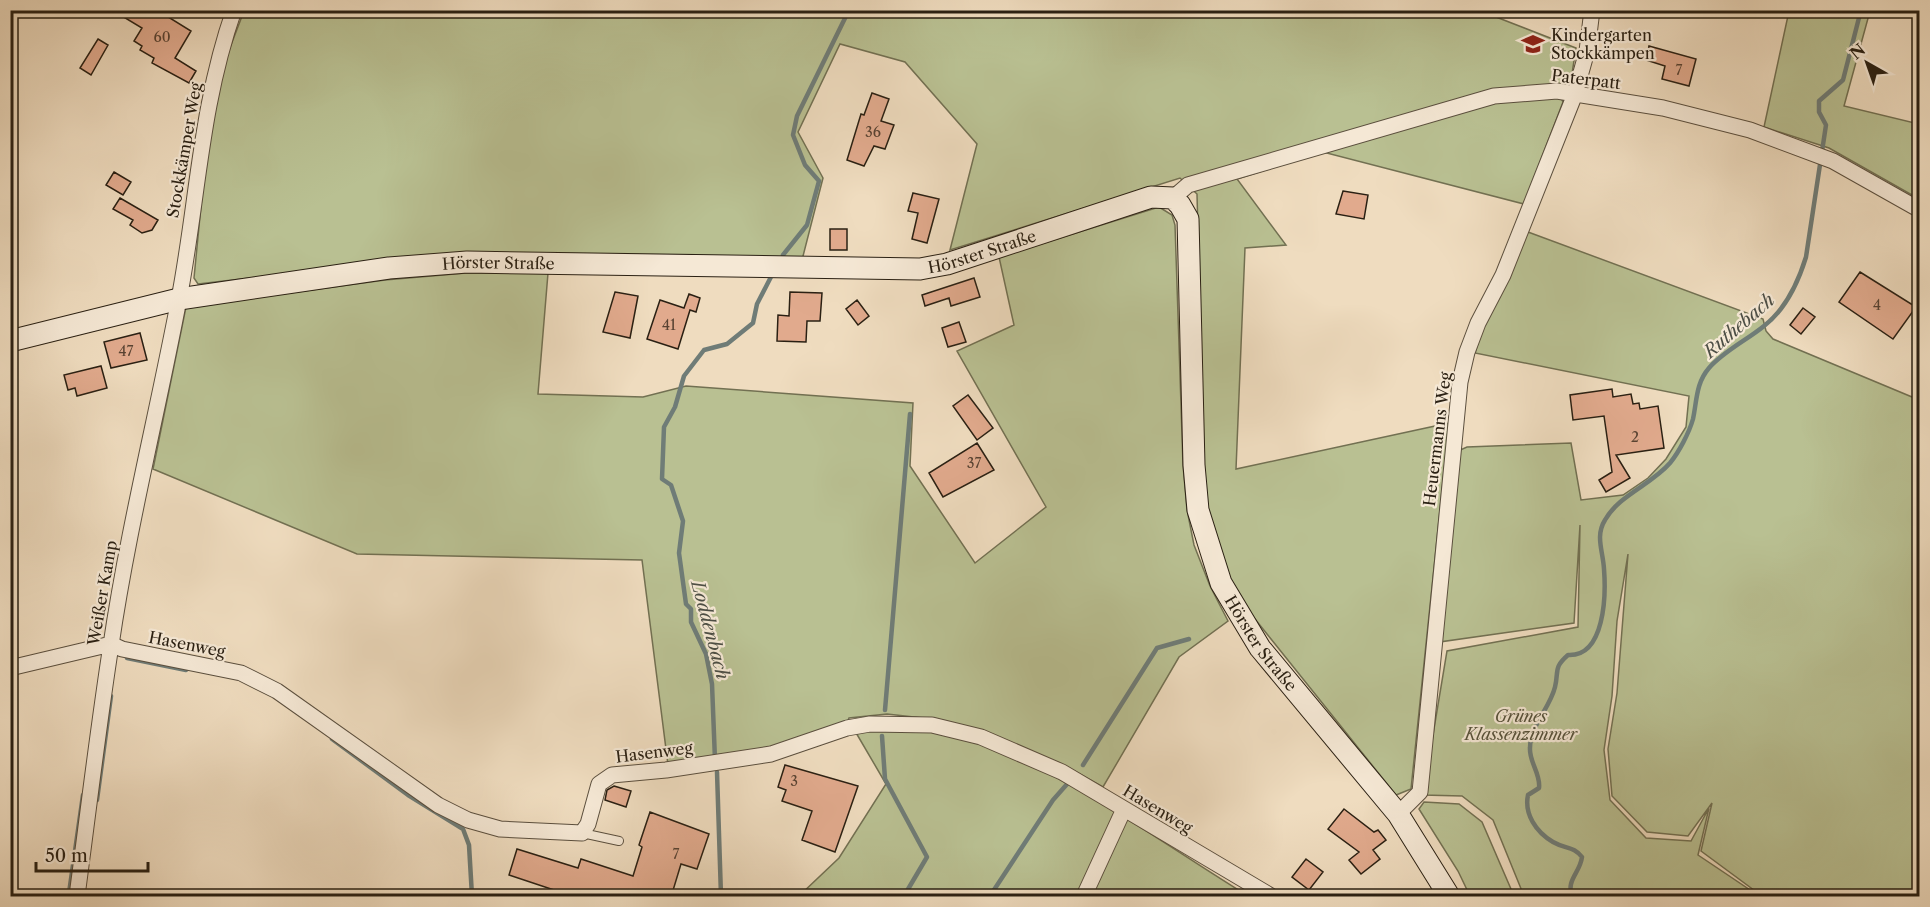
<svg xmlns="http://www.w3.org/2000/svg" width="1930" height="907" viewBox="0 0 1930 907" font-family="'Libre Caslon Text',serif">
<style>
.green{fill:#b9c092;stroke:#727052;stroke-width:1.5}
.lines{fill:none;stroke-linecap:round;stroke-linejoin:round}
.stream{stroke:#6f7c77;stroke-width:4.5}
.building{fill:#e1aa8d;stroke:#2a2013;stroke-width:1.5}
.lane-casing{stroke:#5b4f3e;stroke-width:10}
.street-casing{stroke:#5b4f3e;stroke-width:17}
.secondary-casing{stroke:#2a2013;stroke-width:23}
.lane{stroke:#f5e8d5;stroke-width:8}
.street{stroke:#f5e8d5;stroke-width:15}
.secondary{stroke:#f5e8d5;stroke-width:21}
.labels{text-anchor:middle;stroke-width:4.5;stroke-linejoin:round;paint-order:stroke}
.number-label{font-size:14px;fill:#584232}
.poi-label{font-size:16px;fill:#2a2013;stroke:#f5e8d5;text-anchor:start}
.street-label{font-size:16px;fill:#2a2013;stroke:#f5e8d5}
.park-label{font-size:16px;font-style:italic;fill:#555039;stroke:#f5e8d5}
.water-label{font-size:18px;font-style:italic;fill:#4c4e45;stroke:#f5e8d5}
</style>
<rect width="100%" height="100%" fill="#efdcbf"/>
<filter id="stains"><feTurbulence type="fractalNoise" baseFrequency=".00333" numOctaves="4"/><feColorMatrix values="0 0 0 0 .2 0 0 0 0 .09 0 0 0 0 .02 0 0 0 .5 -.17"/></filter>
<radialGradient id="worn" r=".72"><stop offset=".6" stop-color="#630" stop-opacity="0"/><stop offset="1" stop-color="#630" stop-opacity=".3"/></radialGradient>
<!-- green -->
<path class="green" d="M1478,10L1576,48L1571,80L1565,84L1561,98L1563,102L1524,204L1323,152L1237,179L1286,245L1245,248L1236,469L1449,423L1411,789L1396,795L1247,609L1229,578L1207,507L1204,465L1197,194L1180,178L950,250L977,144L905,62L840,44L798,132L823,178L802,260L459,254L198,284L194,278L207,144L226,58L244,11Z
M1789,11H1870L1844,106L1919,124V199L1829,148L1764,127Z
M1159,207L1172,215L1175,225L1183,465L1187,510L1194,545L1210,586L1228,621L1179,657L1103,787L1069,768L941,720L887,714L849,718L847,723L770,750L668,765L642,560L357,554L153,469L186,307L385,280L466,273H548L538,394L643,397L686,386L913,403L910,466L975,563L1046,507L957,351L1014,325L999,257Z
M1528,232L1763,319L1766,331L1773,339L1912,397L1919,402V896H1762L1701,851L1712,803L1688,836L1647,832L1612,796L1608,749L1617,693L1628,554L1617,621L1612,696L1604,750L1610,800L1646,838L1691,841L1709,808L1698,855L1759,896H1524L1493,820L1462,796L1423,795L1447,651L1578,627L1580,525L1574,623L1439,642L1458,451L1467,447L1571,443L1581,500L1623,495L1648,478L1666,459L1686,427L1689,396L1475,353L1484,323Z
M892,727C922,730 954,733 982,743C1077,780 1162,843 1248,896H799L839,858L886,784L855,731Z
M1424,802L1459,804L1482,822L1514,896H1470L1458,871L1419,809Z"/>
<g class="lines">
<!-- stream -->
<path class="stream" d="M783,255L807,225L819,181L805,165L793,135L797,116L849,10
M127,658L186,670
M885,710L910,414
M882,736L885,779L927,857L904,896
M332,739L408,795L463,829L469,845L472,896
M715,760L712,684L706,654L691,622V609L686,604L679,553L683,521L671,485L662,479L664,427L675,407L684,376L704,350L727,344L753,323L757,304L773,273
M1083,765L1157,648L1189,639
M717,772L721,896
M97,800L111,696
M69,893L83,795
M990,896L1053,800L1068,783
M1572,896C1566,880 1580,873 1582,857C1574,846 1565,849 1553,842C1536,832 1524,814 1528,795L1539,788C1541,774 1529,762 1530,748C1530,726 1550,708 1555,687C1559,671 1553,668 1568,655C1605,657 1606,595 1604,569C1603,551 1595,536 1605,520C1619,495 1651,485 1670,463C1679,452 1689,433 1693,419C1697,400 1696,383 1709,368C1724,351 1747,340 1764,326C1786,309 1798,283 1806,257L1826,125L1819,112V101L1843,80L1861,10"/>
</g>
<!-- building -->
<path class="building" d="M112,10H157L191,31L175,58L196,71L189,83L152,63L154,58L140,50L142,46L134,41L142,28Z
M98,39L108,45L91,75L80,68Z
M1649,46L1696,59L1689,86L1662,79L1665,66L1646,60Z
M872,93L889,99L881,121L894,125L885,149L874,146L864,166L847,160L861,114L864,115Z
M114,172L131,182L123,195L106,185Z
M1343,191L1368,195L1364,219L1336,214Z
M913,193L939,199L927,243L912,239L918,213L908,211Z
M120,198L158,220L152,230L142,233L130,225L133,220L113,209Z
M830,229H847V250H830Z
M1860,272L1916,307L1893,339L1839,302Z
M974,278L980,297L951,306L949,298L925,306L922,295Z
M615,292L638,296L630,338L603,332Z
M790,292L822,293L820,321H807L806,342L777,341L778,315L789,316Z
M689,294L700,298L696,312L690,310L678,349L647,339L660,300L684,308Z
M857,300L869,316L858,325L846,309Z
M1803,308L1815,317L1801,334L1790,325Z
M959,322L966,342L948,347L942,328Z
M140,333L147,360L111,368L104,342Z
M101,366L107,388L77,396L75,388L68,390L64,375Z
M1612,389L1613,397L1631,394L1633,404L1639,403L1640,409L1658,406L1664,448L1616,455L1630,478L1606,492L1599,480L1612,472L1604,416L1573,420L1570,395Z
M968,395L993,428L977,440L953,406Z
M977,443L994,470L943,497L929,473Z
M785,765L858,786L835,852L802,840L812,811L782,801L786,790L778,787Z
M614,786L631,791L626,807L605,800L607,790Z
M1344,809L1374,832L1378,830L1386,840L1373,850L1380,859L1361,874L1349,860L1359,852L1328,829Z
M650,812L709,834L697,869L681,864L671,897H575L509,875L517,849L578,868L581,859L633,876L642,847L639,845Z
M1306,859L1323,872L1309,890L1292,877Z"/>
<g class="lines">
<!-- lane casing -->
<g class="lane-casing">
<path id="lane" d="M582,833L619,841"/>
</g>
<!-- street casing -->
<g class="street-casing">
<path id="street" d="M1173,198L1188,185L1494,96L1557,91L1663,108L1750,130L1833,161L1920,210
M10,668L111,644L122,649L241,673L277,691L438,805L468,820L500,829L582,833L588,824L599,784L612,775L666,770L771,754L847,728L870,724L932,725L981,737L1062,772L1271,896
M1398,814L1420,792L1460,382L1467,352L1478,323L1503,275L1575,94L1587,51L1592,10
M77,896C88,813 98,729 111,645C128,529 157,415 179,299C198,200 200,107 234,10
M1084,896L1124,809"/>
</g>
<!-- secondary casing -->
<g class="secondary-casing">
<g id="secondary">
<path id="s1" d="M10,341L179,299L389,268L467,262L920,269L947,264L1151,197L1173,198L1180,205L1188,219L1194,465L1198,510L1221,583L1260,648L1398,814L1449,896"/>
</g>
</g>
<!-- lane -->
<use href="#lane" class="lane"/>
<!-- street -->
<use href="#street" class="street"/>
<!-- secondary -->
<use href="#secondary" class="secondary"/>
</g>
<!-- icons -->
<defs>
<g id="school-bare" transform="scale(1.8)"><path d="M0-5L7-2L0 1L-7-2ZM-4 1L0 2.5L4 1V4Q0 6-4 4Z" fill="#8f2418" stroke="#f5e8d5" stroke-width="2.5" paint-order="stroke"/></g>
</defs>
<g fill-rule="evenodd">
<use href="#school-bare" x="1533" y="44"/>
</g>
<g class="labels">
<!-- number labels -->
<g class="number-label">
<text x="162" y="42">60</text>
<text x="1679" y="75">7</text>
<text x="873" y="137">36</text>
<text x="1877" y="310">4</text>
<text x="669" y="330">41</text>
<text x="126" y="356">47</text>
<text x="1635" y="442">2</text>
<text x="974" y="468">37</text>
<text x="794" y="786">3</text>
<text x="676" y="859">7</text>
</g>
<!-- poi labels -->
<g class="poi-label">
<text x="1551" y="41">Kindergarten<tspan x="1551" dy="18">Stockkämpen</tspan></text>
</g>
<!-- street labels -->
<g class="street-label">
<text transform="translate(1586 79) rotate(7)" y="6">Paterpatt</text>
<text transform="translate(184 150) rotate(-80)" y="6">Stockkämper Weg</text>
<text dy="6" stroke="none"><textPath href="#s1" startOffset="982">Hörster Straße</textPath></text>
<text dy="6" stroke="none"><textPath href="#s1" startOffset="496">Hörster Straße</textPath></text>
<text transform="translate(1437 439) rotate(-83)" y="6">Heuermanns Weg</text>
<text transform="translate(102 593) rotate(-80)" y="6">Weißer Kamp</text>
<text dy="6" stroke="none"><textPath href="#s1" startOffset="1648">Hörster Straße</textPath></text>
<text transform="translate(187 644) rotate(11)" y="6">Hasenweg</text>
<text transform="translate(654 752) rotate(-7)" y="6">Hasenweg</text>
<text transform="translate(1158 809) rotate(31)" y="6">Hasenweg</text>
</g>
<!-- park labels -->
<g class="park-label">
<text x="1521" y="722">Grünes<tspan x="1521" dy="18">Klassenzimmer</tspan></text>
</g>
<!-- water labels -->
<g class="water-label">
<text transform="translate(1739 326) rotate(-41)" y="6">Ruthebach</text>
<text transform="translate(710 630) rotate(75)" y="6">Loddenbach</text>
</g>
</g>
<!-- margin -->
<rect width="1930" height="907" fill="none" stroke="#efdcbf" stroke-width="36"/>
<rect x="12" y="12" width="1906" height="883" fill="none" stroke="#2a2013" stroke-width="3"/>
<rect x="18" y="18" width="1894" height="871" fill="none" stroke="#2a2013" stroke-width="1.5"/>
<!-- north arrow -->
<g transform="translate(1867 63) rotate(320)" stroke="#f5e8d5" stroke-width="4.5" paint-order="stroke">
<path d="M0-4.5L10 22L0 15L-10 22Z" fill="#2a2013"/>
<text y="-9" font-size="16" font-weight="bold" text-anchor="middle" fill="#2a2013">N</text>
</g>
<!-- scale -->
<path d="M36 862v9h112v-9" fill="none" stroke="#2a2013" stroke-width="3"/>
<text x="45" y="862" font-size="18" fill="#2a2013" stroke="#f5e8d5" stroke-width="4.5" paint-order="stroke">50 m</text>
<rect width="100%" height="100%" filter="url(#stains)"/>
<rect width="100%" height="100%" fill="url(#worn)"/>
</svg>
